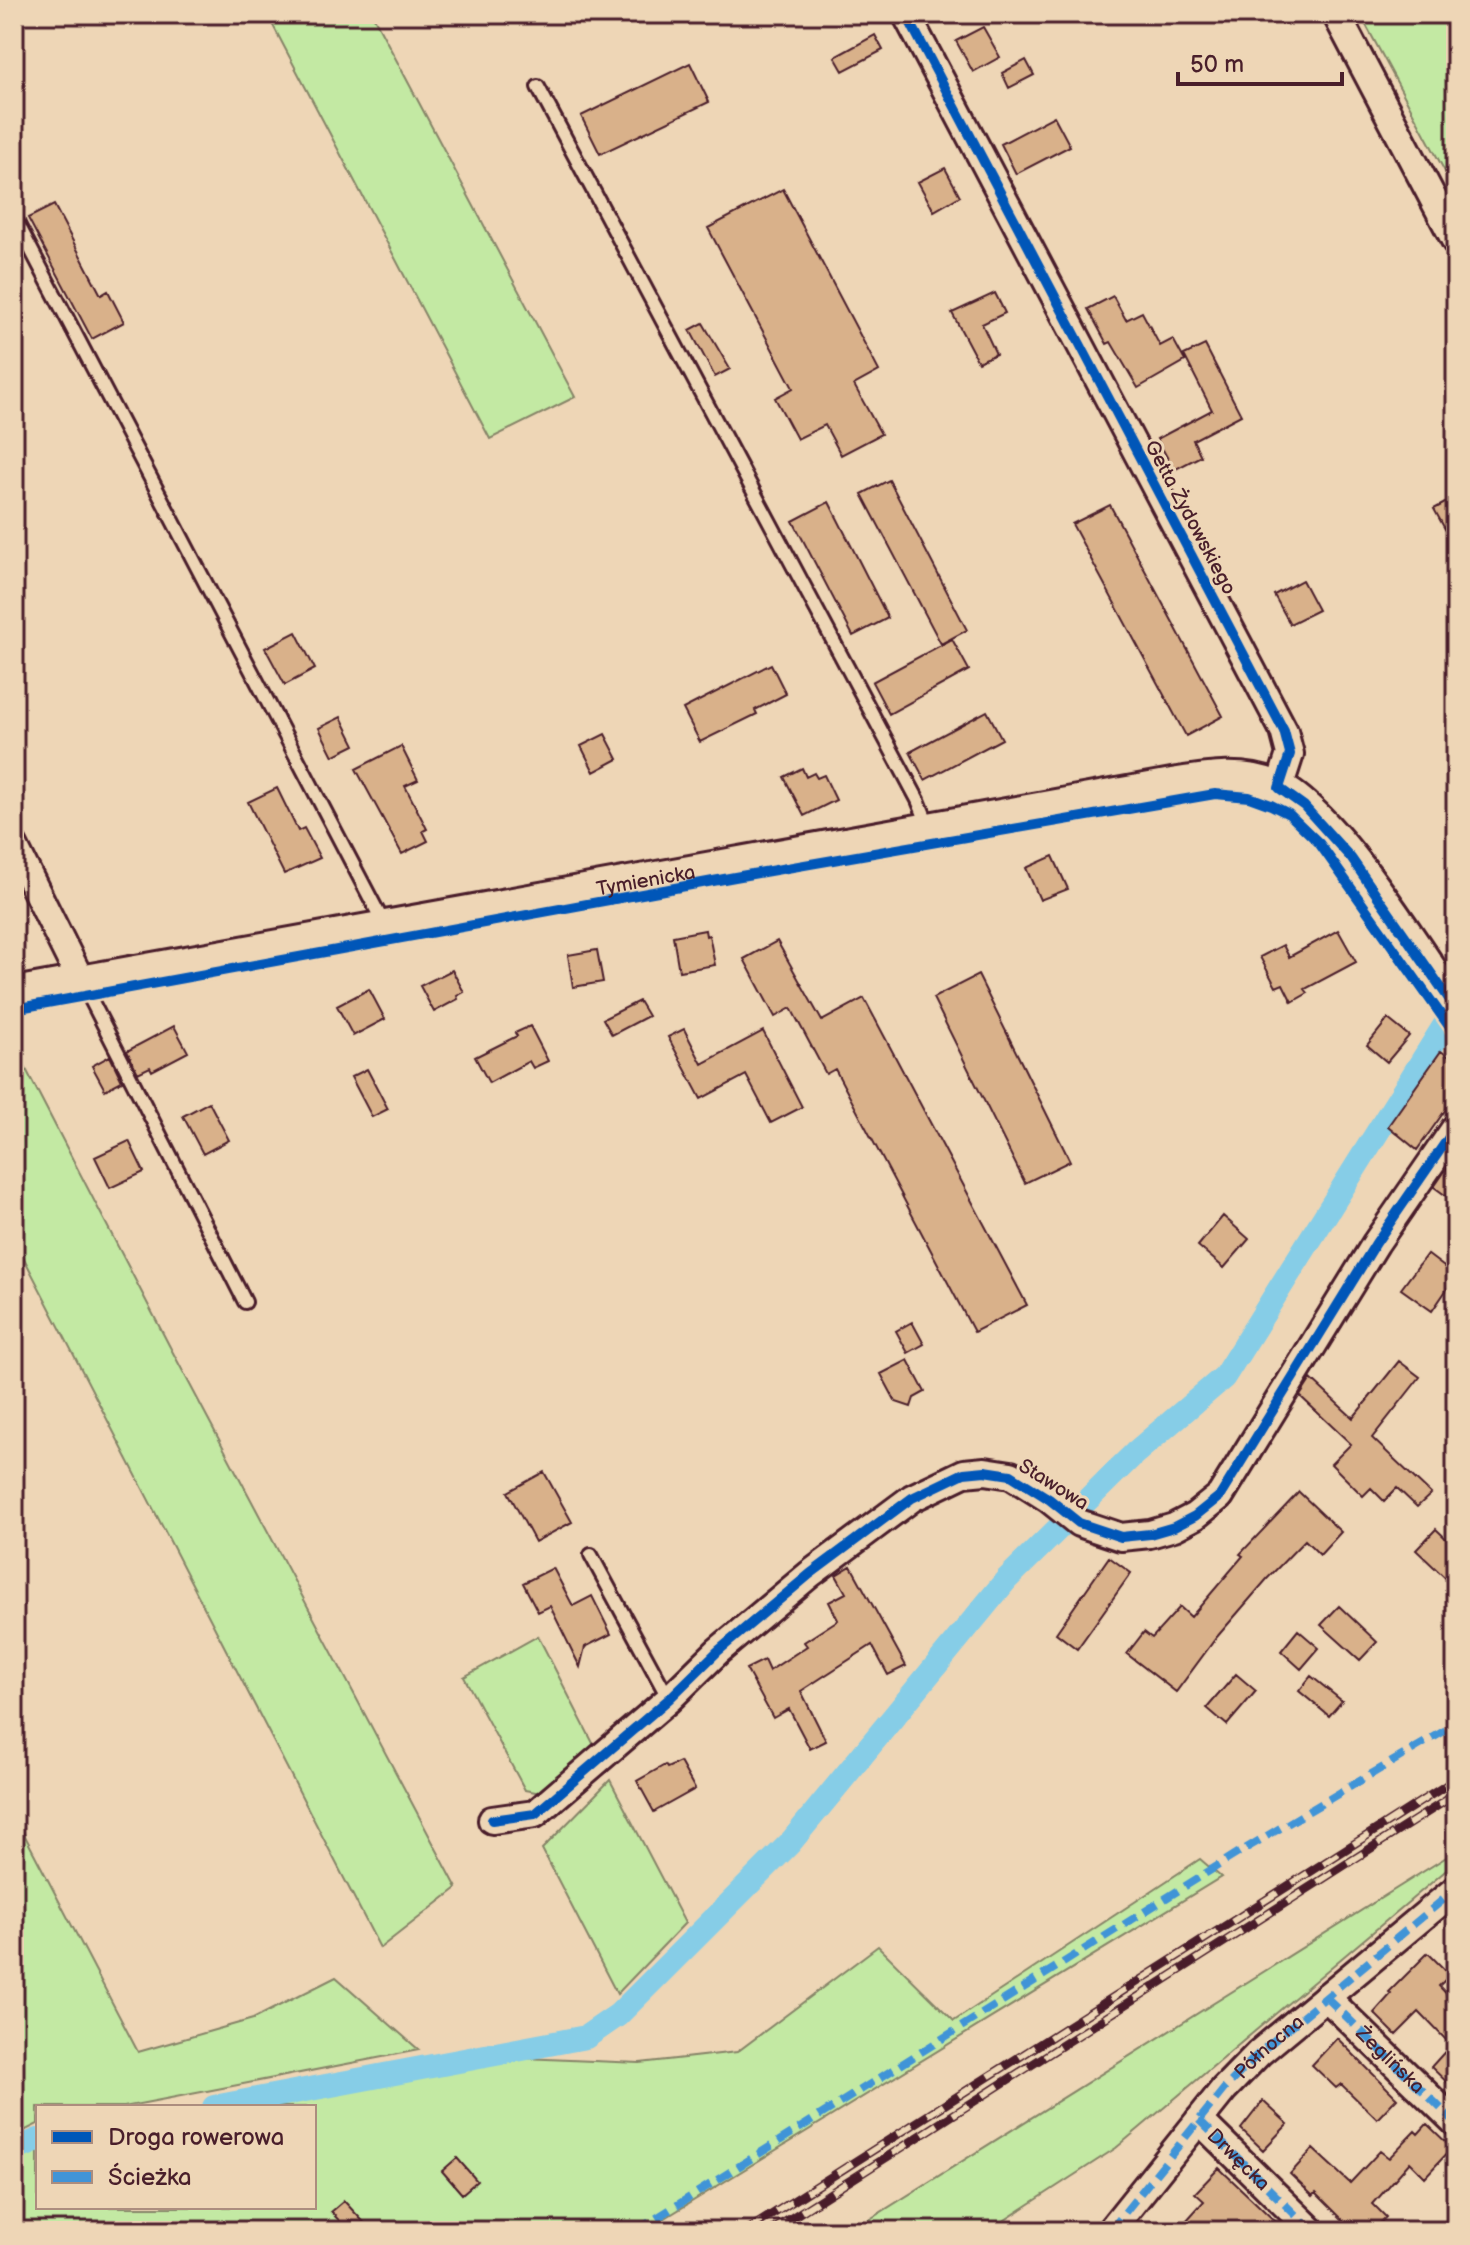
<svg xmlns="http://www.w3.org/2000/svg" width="1470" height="2245" viewBox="0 0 1470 2245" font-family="'Balsamiq Sans',sans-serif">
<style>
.green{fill:#c3e9a3;stroke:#868467;stroke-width:2}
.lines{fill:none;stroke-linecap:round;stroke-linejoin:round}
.canal{stroke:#86cde7;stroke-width:24}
.building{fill:#d9b18a;stroke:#4a1f2b;stroke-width:2}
.service-casing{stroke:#4a1f2b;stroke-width:18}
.minor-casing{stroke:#4a1f2b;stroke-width:32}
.tertiary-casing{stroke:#4a1f2b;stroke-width:38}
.service{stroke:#eed6b6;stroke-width:12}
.minor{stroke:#eed6b6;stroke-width:26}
.tertiary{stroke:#eed6b6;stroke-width:32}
.rail-casing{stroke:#4a1f2b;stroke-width:9}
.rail{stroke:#eed6b6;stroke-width:6;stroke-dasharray:18;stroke-linecap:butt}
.quiet{stroke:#4194d7;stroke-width:8;stroke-dasharray:16 8;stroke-linecap:butt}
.cycleway-casing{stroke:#eed6b6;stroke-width:15}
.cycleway{stroke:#0057b8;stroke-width:10}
.labels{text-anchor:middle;stroke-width:6;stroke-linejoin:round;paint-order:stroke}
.street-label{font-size:20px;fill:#4a1f2b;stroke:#eed6b6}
</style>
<rect width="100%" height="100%" fill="#eed6b6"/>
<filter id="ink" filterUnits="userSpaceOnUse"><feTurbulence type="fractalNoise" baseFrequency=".0125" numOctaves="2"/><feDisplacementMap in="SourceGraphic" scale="16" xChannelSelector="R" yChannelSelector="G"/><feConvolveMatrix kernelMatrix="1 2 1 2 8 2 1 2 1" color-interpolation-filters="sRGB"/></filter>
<g filter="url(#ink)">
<!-- green -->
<path class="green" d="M267,14H372L575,397L490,439Z
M1360,14H1456V192Z
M14,1046L170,1347L457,1888L380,1948L14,1239Z
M538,1636L597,1751L541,1793L525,1790L464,1677Z
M610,1780L685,1923L617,1994L542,1849Z
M14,1815L138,2052L253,2019L336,1977L419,2050L124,2107H38V2124L14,2136Z
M1456,1851V1862L1116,2148L988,2231H851Z
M1200,1859L1221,1877L644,2231H14V2160L38,2148V2207H314V2107H250L482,2062L523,2058L640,2063L737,2052L878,1946L954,2021Z"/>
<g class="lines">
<!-- canal -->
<path class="canal" d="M214,2107L586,2037L618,2015L790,1843L1007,1579L1135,1453L1224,1377L1456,1007
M14,2150L38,2140"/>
</g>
<!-- building -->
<path class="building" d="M983,27L1000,57L973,72L956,41Z
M875,35L883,50L843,71L835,57Z
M1026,60L1034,75L1009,88L1002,73Z
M690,63L709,102L600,154L581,116Z
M1054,116L1070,146L1016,174L1001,144Z
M945,168L960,196L934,211L918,182Z
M783,189L879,371L854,385L881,434L841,455L825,425L797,439L775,398L793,388L708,228Z
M54,205L101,295L108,291L124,322L92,339L28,218Z
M995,293L1005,313L982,324L996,354L978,362L952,313Z
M1113,296L1126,320L1142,312L1160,346L1173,339L1185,361L1138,388L1111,342L1107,344L1088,309Z
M703,323L730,369L715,377L690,330Z
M1205,345L1241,415L1193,440L1201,456L1174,470L1157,439L1212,410L1184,355Z
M889,480L967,630L941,644L862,494Z
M1456,497V549L1434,509Z
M829,502L888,618L853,636L793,521Z
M1110,505L1223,716L1186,736L1072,524Z
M1302,580L1318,610L1290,624L1274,595Z
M296,632L315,669L285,685L265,648Z
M952,639L969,670L889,714L872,682Z
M771,664L786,694L755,710L757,714L700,742L683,709Z
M987,711L1002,739L925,780L910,752Z
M341,717L355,745L333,756L319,728Z
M605,734L618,759L594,772L581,746Z
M401,746L418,780L405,786L427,829L423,831L428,841L402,854L356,769Z
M802,768L806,777L814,773L817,778L824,775L836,800L804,816L784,777Z
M277,788L298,831L304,828L320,858L284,874L248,802Z
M1053,856L1068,889L1040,900L1026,868Z
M705,930L706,936L709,935L715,965L679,971L673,936Z
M1338,930L1356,962L1305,989L1308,993L1292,1002L1283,984L1276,987L1260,957L1283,945L1289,957Z
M777,941L822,1021L864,998L1027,1305L974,1332L835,1069L826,1074L791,1008L775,1017L744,959Z
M597,950L603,982L573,987L568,955Z
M452,970L464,992L457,996L458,999L434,1012L420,986Z
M978,975L1070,1161L1025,1183L933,998Z
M369,989L385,1019L353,1036L337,1006Z
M639,1001L648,1016L612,1035L603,1019Z
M1388,1019L1409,1036L1387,1062L1367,1045Z
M174,1026L188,1052L152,1071L150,1067L138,1073L127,1051Z
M530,1026L548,1061L533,1068L529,1061L489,1083L475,1057L517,1036L515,1033Z
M684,1029L702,1064L763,1031L802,1107L771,1123L746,1075L701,1099L668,1037Z
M1441,1051L1456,1062V1095L1417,1150L1388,1126Z
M110,1056L122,1081L105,1090L92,1066Z
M367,1069L388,1109L372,1117L351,1077Z
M209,1102L229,1140L203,1154L183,1116Z
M129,1141L144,1172L110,1188L95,1157Z
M1456,1155V1203L1434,1187Z
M1223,1216L1249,1239L1224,1268L1198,1246Z
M1427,1254L1456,1276L1432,1311L1401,1289Z
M912,1322L924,1344L908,1353L896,1331Z
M908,1360L925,1392L914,1398L911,1407L896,1402L881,1374Z
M1399,1361L1420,1377L1372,1438L1431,1494L1417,1507L1397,1488L1384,1501L1371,1488L1363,1496L1331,1464L1351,1444L1300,1396L1311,1379L1353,1418Z
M544,1472L572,1522L535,1542L508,1492Z
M1299,1492L1341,1532L1320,1555L1305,1540L1267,1579L1216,1638L1176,1692L1127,1654L1144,1632L1152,1638L1180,1607L1191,1617L1243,1556L1240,1554Z
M1436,1529L1456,1548V1588L1416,1550Z
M1109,1557L1131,1573L1077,1649L1056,1633Z
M851,1566L906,1666L888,1675L872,1645L801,1691L826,1741L810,1749L789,1709L773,1718L746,1669L764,1660L769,1671L807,1646L804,1642L838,1620L829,1602L846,1593L836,1575Z
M553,1568L573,1606L592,1596L611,1634L585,1647L580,1667L550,1606L538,1612L523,1583Z
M1339,1606L1377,1642L1360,1660L1321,1625Z
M1298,1630L1319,1648L1301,1669L1281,1651Z
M1236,1674L1256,1691L1227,1725L1207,1708Z
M1311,1676L1342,1701L1329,1716L1299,1691Z
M680,1762L695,1789L654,1812L637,1781L665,1765L667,1768Z
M1428,1953L1450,1975L1439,1986L1456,2004V2091L1431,2067L1451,2045L1419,2012L1396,2035L1374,2013L1391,1994L1389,1992Z
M1337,2038L1397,2098L1377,2119L1341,2084L1336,2088L1312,2065Z
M1263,2101L1288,2124L1263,2150L1241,2129Z
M1427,2124L1452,2148L1425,2177L1410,2162L1373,2204L1386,2217L1373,2231H1354L1316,2193L1313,2196L1290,2174L1313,2149L1350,2183L1380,2151L1389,2158L1415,2131L1418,2134Z
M457,2158L477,2181L462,2194L442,2171Z
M1219,2168L1258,2205L1285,2231H1177L1204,2201L1195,2193Z
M344,2201L372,2231H349L331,2212Z"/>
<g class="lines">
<!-- service casing -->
<g class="service-casing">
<path id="service" d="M538,87L918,800L929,827
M14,217L385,926
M83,984L245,1302
M591,1555L669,1699"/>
</g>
<!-- minor casing -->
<g class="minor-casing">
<g id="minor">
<path d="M906,14L1284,731L1290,754L1279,788"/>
<path d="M1336,14L1456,242"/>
<path d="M14,846L81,981"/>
<path d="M492,1820L535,1814L669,1699L718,1651L810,1574L912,1498L964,1473L985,1471L1011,1475L1049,1499L1079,1523L1121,1537L1150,1534L1174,1527L1195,1516L1220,1496L1376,1243L1456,1127"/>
<path id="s1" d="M1326,1997L1456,2123"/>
<path id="s2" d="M1199,2120L1312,2231"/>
<path id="s3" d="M1110,2231L1224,2089L1259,2053L1456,1889"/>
</g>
</g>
<!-- tertiary casing -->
<g class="tertiary-casing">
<g id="tertiary">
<path id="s4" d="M14,994L1178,784C1210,779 1243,774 1275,787C1330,809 1420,956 1456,1009"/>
</g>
</g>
<!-- service -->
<use href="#service" class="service"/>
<!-- minor -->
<use href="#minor" class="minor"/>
<!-- tertiary -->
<use href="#tertiary" class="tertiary"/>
<!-- rail casing -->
<g class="rail-casing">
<path id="rail" d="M746,2231L1456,1779
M771,2231L1456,1794"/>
</g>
<!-- rail -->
<use href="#rail" class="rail"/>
<!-- quiet -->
<path class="quiet" d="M1326,1997L1456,2123
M1199,2120L1312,2231
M636,2231L1238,1853L1456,1724
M1110,2231L1224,2089L1259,2053L1456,1889"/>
<!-- cycleway casing -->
<g class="cycleway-casing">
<path id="cycleway" d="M906,14L1284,731L1290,754L1279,788L1304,806L1351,858L1456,1009
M14,1009L735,877L1215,794L1249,797L1271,805L1289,814L1319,843L1456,1036
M492,1820L535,1814L669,1699L718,1651L810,1574L912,1498L964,1473L985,1471L1011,1475L1049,1499L1079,1523L1121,1537L1150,1534L1174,1527L1195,1516L1220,1496L1376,1243L1456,1127"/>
</g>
<!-- cycleway -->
<use href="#cycleway" class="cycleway"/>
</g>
</g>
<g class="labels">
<!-- street labels -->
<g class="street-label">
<text transform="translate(1191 517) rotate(62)" y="7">Getta Żydowskiego</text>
<text dy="7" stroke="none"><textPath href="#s4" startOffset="642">Tymienicka</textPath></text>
<text transform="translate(1054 1484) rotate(32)" y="7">Stawowa</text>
<text dy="7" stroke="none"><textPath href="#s3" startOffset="244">Północna</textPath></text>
<text dy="7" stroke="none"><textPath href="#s1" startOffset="90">Żeglińska</textPath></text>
<text dy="7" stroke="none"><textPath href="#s2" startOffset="56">Drwęcka</textPath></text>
</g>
</g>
<!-- margin -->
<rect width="1470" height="2245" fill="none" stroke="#eed6b6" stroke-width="48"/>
<rect x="24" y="24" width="1422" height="2197" fill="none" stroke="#4a1f2b" stroke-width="3" filter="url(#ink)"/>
<!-- legend -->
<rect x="36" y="2105" width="280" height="104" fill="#eed6b6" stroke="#ac8d7e" stroke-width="2"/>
<rect x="52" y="2131" width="40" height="12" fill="#0057b8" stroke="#ac8d7e" stroke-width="2"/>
<text x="108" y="2145" font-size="24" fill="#4a1f2b">Droga rowerowa</text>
<rect x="52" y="2171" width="40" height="12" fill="#4194d7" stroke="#ac8d7e" stroke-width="2"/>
<text x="108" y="2185" font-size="24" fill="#4a1f2b">Ścieżka</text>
<!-- scale -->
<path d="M1178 72v12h164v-12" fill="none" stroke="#4a1f2b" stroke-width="4"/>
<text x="1190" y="72" font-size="24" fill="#4a1f2b" stroke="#eed6b6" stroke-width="6" paint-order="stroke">50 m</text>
</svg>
